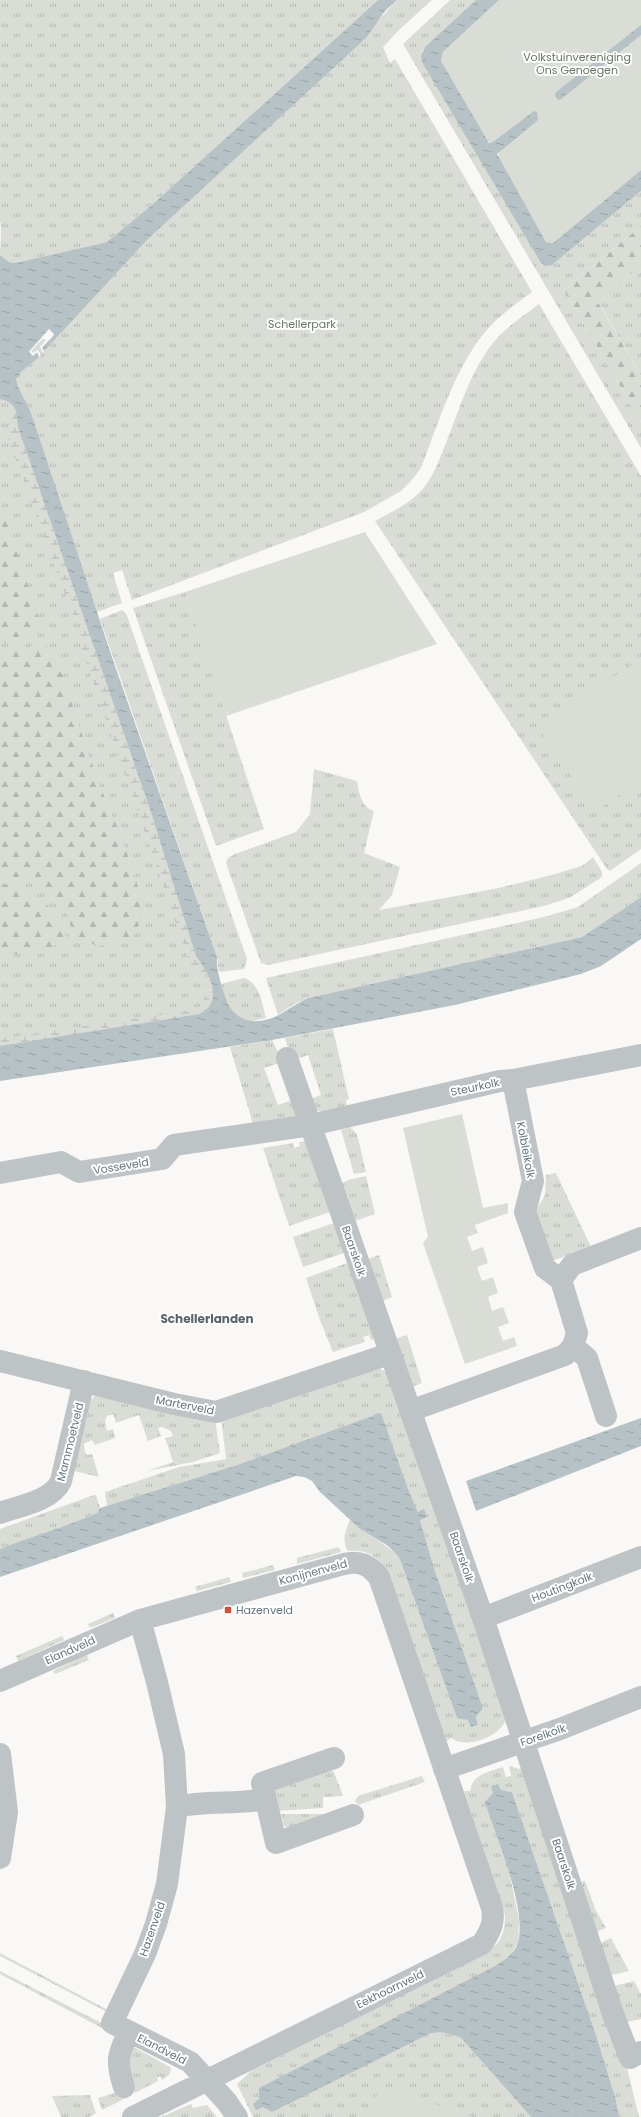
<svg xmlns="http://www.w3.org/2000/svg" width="641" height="2117" viewBox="0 0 641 2117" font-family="Poppins,sans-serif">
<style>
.grass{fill:url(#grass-tufts)}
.forest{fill:url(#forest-firs)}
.wetland{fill:url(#wetland-marsh)}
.garden{fill:#d9ddd6}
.water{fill:url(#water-ripples)}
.pier{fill:#f9f8f7}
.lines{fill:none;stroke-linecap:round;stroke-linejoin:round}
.minor{stroke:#bec3c6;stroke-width:22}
.poi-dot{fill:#d1513e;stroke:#fff;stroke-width:1.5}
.labels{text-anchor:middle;stroke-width:4;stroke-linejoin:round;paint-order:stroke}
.park-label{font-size:11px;fill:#6a7765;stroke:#fff}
.street-label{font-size:11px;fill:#66777e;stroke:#fff}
.poi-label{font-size:11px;fill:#66777e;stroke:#fff;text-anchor:start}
.neighbourhood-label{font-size:12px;font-weight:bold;fill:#58646a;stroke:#fff}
</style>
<defs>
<pattern id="grass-tufts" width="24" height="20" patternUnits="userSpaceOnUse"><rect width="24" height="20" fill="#d9ddd6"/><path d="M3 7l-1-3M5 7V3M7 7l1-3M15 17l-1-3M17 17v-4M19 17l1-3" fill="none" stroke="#b4b8b3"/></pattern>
<pattern id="forest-firs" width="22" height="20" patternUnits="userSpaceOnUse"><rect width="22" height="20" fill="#d9ddd6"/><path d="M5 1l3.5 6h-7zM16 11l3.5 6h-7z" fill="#b4b8b3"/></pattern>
<pattern id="wetland-marsh" width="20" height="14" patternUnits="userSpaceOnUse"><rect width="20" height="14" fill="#d9ddd6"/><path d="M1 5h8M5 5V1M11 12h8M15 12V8" fill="none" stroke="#b4b8b3"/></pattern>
<pattern id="water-ripples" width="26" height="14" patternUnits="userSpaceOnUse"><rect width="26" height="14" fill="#b6c2c5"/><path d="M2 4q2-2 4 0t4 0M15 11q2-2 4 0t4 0" fill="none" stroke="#98a2a5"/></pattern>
</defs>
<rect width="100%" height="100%" fill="#f9f8f7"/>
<!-- grass -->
<path class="grass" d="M0,0H378L153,204L107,242L15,263L9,262L0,255C0,243 2,233 0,221Z
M397,0H432L398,31L383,47L390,63L395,59L532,292C516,304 498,316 485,332C454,370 439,422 421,468L411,481L401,491L364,512L132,600L122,570L113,573L122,603L97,612L87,582L232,1033L0,1067V329L52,341L149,238L376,23Z
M450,0H476L422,51L541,263L559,259L641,191V226L564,290L641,422V448L403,44Z
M641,265V376L598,301Z
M539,304L641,476V849L610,871L607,869L375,521C391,512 408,505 421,491C432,479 438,463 444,448C458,414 469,373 493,343C505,328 523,316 539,304Z
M185,592L264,829L216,846L133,608Z
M122,610L126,613L247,959L244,969L219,972L217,957L100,619Z
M314,769L357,781C359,792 361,807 374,811L364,853L400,867L392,895L379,910L494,889L548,876L582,866L593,857L602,872V877L569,898L544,906L268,965L261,963L226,863L228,858L235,854L296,832L310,814Z
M641,863V897L582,937L308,998L294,1004L278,1015L266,978L544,917L578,907Z
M244,978C260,983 262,1004 266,1018C260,1019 253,1022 247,1021C231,1018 225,998 221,984Z
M333,1029L349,1099L346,1100L347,1105C334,1110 325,1114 311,1109L307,1100L321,1095L308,1055L292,1061L285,1038Z
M272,1040L278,1052L279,1063L264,1068L278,1105L292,1100L296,1116L291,1121L253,1127L251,1117L230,1047Z
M350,1127L357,1134L366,1172L354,1174L341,1130Z
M307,1141L333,1211L289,1226L263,1148L293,1143L294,1148L300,1146L299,1142Z
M556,1173L591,1247L549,1262L534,1214L545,1195L546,1175Z
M366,1176L375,1214L352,1222L339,1184L352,1179Z
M337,1222L347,1252L303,1267L293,1237Z
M379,1255L392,1297L380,1302L365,1260Z
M350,1262L376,1338L371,1340L369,1335L363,1337L365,1342L333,1352L320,1320L306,1278Z
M407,1335L422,1383L409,1388L392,1340Z
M377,1367L386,1372L390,1377L506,1719C501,1736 467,1750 451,1738L447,1741L444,1735L388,1573C378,1556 367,1549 348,1551C341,1539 346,1531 350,1519C365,1534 384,1542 399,1557L457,1718L468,1720L478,1725L476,1717L483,1708L434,1568L420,1519L427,1517L418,1512L410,1494L381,1414L237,1465L107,1506L105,1492L179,1467L226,1459L221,1417Z
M96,1395L215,1418L220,1453L193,1462L147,1471L173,1462L165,1438L173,1436L171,1431L162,1427L158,1428L161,1436L148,1441L139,1415L116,1423L113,1414L107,1416L105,1421L107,1431L113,1429L115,1438L95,1445L92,1440L84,1444L85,1453L87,1455L92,1454L99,1477L74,1471L91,1400Z
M94,1495H96L100,1508L97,1513C65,1527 32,1536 0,1549V1529Z
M339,1547L341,1552L297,1564V1558Z
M273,1565L275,1570L243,1578L242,1573Z
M229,1577L231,1582L197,1591L195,1587Z
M113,1613L115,1618L90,1628L88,1624Z
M62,1636L64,1640L18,1661L16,1656Z
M86,1655L89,1660L55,1674L53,1671Z
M509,1766L519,1769L524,1767L626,2064L639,2117H619L616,2100L596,2035L512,1792L501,1790L493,1793L519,1920L518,1943L511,1954L495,1966L328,2083L429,2034C441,2031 449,2033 461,2038L531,2117H253L237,2084L251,2071L468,1962C492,1950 505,1945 505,1915L464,1791H470C472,1774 489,1772 503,1767L506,1777L511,1776Z
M325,1768L334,1772L343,1796L323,1797V1808L279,1811L271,1789Z
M422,1776L425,1782L358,1805L355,1801L358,1796Z
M281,1814H329L289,1828L284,1826Z
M585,1881L596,1911L606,1928L596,1932L580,1882Z
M611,1938L629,1971L611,1975L600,1943Z
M0,1953L108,2010L107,2012L0,1956Z
M0,1971L117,2031L115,2035L0,1974Z
M634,1981L641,1994V2019L627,2022L614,1986Z
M130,2045L170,2067L171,2069L169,2075L162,2080L160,2076L157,2078L158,2081L135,2093L132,2080L128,2076Z
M128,2089L132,2095L102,2110L98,2098Z
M90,2095L96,2113L89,2117H61L52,2096Z
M191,2104L193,2108L207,2105L217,2117H161Z"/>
<!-- forest -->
<path class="forest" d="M641,226V265L598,302L641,376V422L564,290Z
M0,496L42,631L0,644Z
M44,641L63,677L97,779L123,841L142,899L138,929L132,937L97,947L89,941L74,943C68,891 45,888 0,873V657Z
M0,883C36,895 57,902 68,942L30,952L0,956Z"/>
<!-- wetland -->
<path class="wetland" d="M17,412V416L83,618L75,617L72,613L8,438L14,413Z
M86,626L151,812L196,956L208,974C198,976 194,968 189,961L79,641L80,628Z
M211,985C215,999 213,1007 200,1014L0,1046V1039L191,1010L203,1005L205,996L203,986Z"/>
<!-- garden -->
<path class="garden" d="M499,0H641V170L553,243L546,242L498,157L499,151L493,143L487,141L441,61L443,52Z
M365,532L437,644L226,716L185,592Z
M641,659V781L594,812L538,726Z
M462,1114L483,1208L508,1203V1213L475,1225L478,1233L467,1237L472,1251L483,1247L488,1263L477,1267L482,1281L493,1277L498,1293L488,1297L492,1311L503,1307L509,1323L498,1327L503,1341L514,1337L517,1346L465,1364L423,1243L428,1237L403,1128Z
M380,2085L473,2117H369Z"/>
<!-- water -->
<path class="water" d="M378,0H397L385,11L366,38L149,238L44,351L42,348L54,335L49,330L29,351L33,356L38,352L39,357L21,372L16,379C19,393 26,400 31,413L115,666L217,957C216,970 221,983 225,996C233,1022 255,1027 279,1015C289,1009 297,1003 308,998L582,937L641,897V939L601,966L581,974L455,1005L272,1040L0,1081V1046L200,1014C225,1001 209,973 196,956L151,812L18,427C16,412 18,403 0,399V255L9,262L15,263L107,242L153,204Z
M476,0H499L443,52L441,61L489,143L493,142L534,111L537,112L538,120L497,154L546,242L553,243L641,170V191L552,265L545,266L541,263L423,64L421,56L425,47Z
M641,25V35L560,100L557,99L555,96L556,92Z
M381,1413L410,1494L418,1512L424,1509L427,1517L420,1520L434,1568L483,1708L476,1717L478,1725L471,1727L468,1720L457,1718L399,1557L388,1546L359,1528L320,1492L312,1481L304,1477L296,1476L0,1577V1549C32,1536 65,1527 97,1513L100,1508L237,1465Z
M641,1418V1446L476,1511L466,1481Z
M498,1784L501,1790L512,1792L596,2035L616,2100L619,2117H531L461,2038C449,2033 441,2031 429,2034L272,2112L263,2107L256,2110L253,2104L259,2099V2088L495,1966C503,1960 516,1953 518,1942C527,1907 496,1837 485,1802L493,1793L491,1786Z"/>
<!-- pier -->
<path class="pier" d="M49,329L54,334L42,348L44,351L43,353L40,347L51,334L49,332L31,351L33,353L38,350L41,355L39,357L37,352L33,356L29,352Z"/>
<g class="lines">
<!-- minor -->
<path class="minor" d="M287,1058L483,1618L613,2014L630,2058L641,2052
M513,1080L533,1181L525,1212L545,1268L561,1280
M0,1173L61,1162L79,1172L162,1159L174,1145L311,1125L500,1081L513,1080L641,1055
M573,1346L587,1358L606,1416
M0,1361L174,1404L216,1412L389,1354
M410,1411L565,1355L573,1346L577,1333L561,1280L572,1265L641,1238
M0,1513C19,1506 52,1501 61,1481L84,1381
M483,1618L641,1557
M140,1620L157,1682L174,1754L177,1807L167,1884L156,1924L145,1954L112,2023L190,2062L227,2102L237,2117
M0,1681L140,1620L344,1564C360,1560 369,1565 379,1577L492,1908C495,1922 490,1932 482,1944L133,2117
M0,1754L7,1812L0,1858
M334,1758L262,1783L276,1843L353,1815
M444,1769L560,1729L641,1697
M177,1807C206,1800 236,1805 265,1799
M124,2087C116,2062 117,2055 129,2032"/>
</g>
<!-- markers -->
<rect class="poi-dot" x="224" y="1606" width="8" height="8" rx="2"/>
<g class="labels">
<!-- park labels -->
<g class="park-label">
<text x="577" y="61">Volkstuinvereniging<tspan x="577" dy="13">Ons Genoegen</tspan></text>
<text x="302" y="328">Schellerpark</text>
</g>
<!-- street labels -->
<g class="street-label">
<text transform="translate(475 1087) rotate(-12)" y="4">Steurkolk</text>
<text transform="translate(526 1150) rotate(79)" y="4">Kolbleikolk</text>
<text transform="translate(121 1166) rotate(-9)" y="4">Vosseveld</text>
<text transform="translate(354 1251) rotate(71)" y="4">Baarskolk</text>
<text transform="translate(185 1405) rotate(11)" y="4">Marterveld</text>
<text transform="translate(70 1442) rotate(-76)" y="4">Mammoetveld</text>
<text transform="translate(462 1557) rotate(71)" y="4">Baarskolk</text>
<text transform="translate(313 1572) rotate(-15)" y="4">Konijnenveld</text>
<text transform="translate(562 1587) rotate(-21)" y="4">Houtingkolk</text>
<text transform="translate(70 1650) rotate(-24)" y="4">Elandveld</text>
<text transform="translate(543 1735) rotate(-19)" y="4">Forelkolk</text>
<text transform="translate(564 1864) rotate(72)" y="4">Baarskolk</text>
<text transform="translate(152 1929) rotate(-71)" y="4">Hazenveld</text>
<text transform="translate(390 1989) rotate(-26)" y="4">Eekhoornveld</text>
<text transform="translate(162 2049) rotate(27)" y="4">Elandveld</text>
</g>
<!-- poi labels -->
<g class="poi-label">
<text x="236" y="1614">Hazenveld</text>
</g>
<!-- neighbourhood labels -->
<g class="neighbourhood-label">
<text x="207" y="1323">Schellerlanden</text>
</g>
</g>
</svg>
